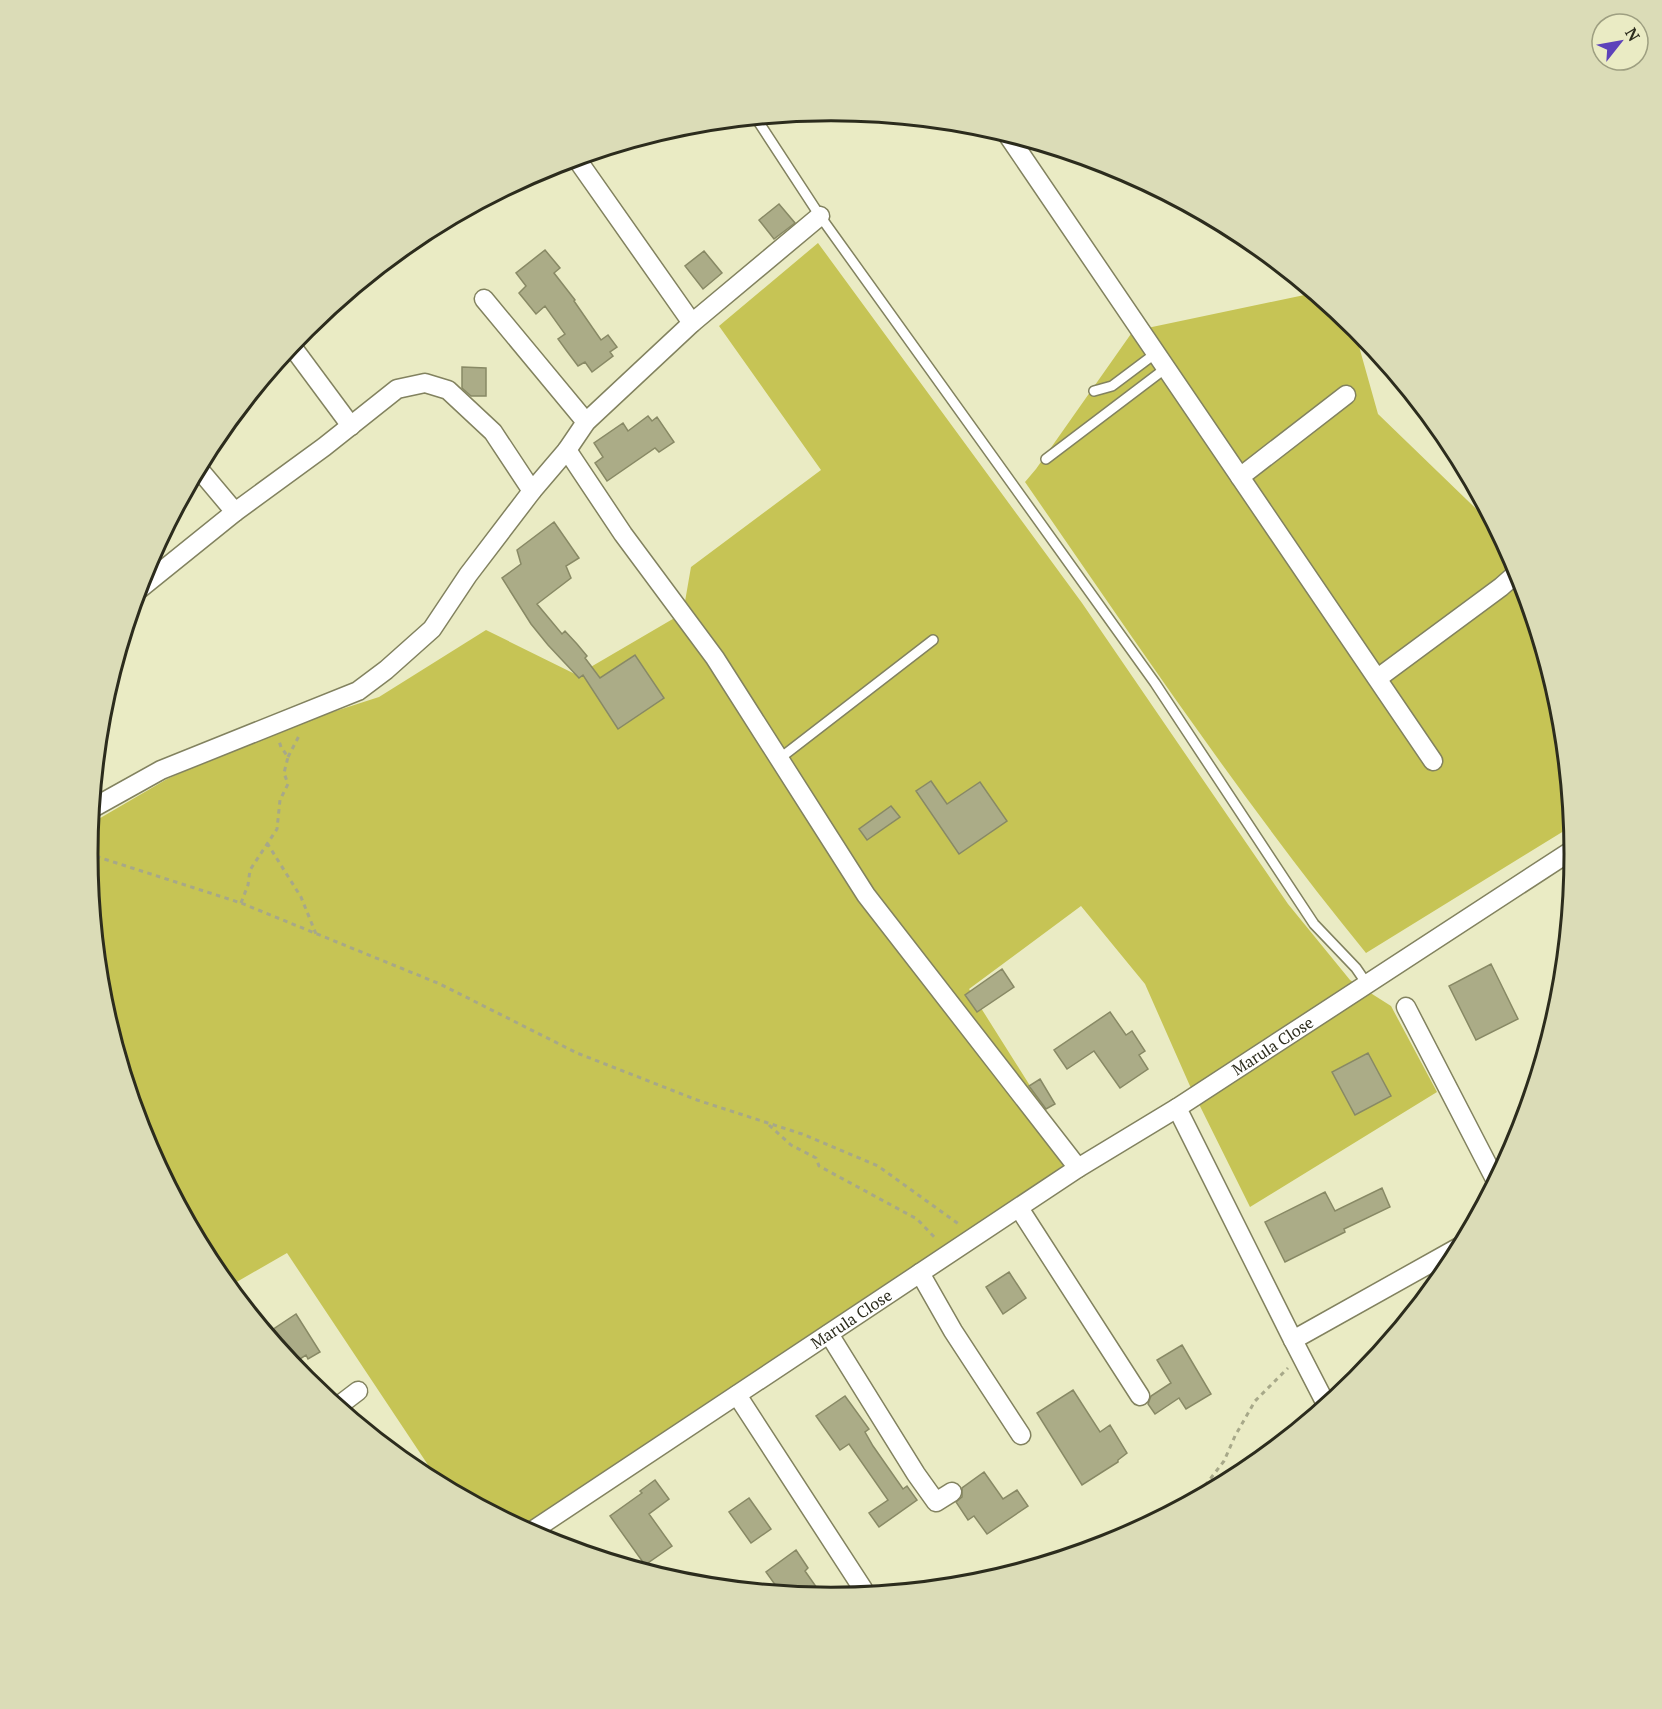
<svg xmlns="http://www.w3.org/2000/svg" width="1662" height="1709" viewBox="0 0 1662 1709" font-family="'PT Serif',serif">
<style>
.green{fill:#c6c455}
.building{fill:#abac87;stroke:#888965;stroke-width:1.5}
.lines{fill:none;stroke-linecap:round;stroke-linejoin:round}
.service-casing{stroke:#82825f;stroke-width:12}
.minor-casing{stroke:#82825f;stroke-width:21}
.path{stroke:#a7a889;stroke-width:3;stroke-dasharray:4.5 4.5;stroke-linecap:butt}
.service{stroke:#fff;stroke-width:9}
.minor{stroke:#fff;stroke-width:18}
.labels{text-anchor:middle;stroke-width:4.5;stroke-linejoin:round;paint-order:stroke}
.street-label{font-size:16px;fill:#2c2c1d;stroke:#eaebc4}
.rim{fill:none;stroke:#2c2c1d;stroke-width:3}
</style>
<rect width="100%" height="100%" fill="#eaebc4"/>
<!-- green -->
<path class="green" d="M818,243L1082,603L1288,904L1350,980L1391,1006L1437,1092L1250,1207L1190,1086L1145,984L1081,906L969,989L1078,1162L521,1528L442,1486L287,1253L228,1287L212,1268L144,1139L101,999L87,854L90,824L167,779L283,728L379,697L486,630L577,675L683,613L691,567L821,470L719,326Z
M1314,293L1353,325L1378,414L1496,528L1518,570L1531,612L1535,639L1540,640L1561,710L1572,826L1366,953C1243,802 1135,641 1025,482L1036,469L1133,331Z"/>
<!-- building -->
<path class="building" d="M779,204L795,223L774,239L759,220Z
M545,250L560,268L554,273L575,300L574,301L601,340L608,335L617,347L610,352L613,356L592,372L585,362L578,366L566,350L558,339L565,334L545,306L536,314L519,293L526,286L516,273Z
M704,251L722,273L703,289L685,266Z
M462,367L486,368V396H471L462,388Z
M648,416L652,421L657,417L674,442L659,452L655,448L607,481L595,463L603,457L594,443L623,423L628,431Z
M554,522L579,558L566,566L571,578L537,604L562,634L565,631L577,644L587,656L585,658L600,678L635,655L664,698L618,729L583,675L579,678L548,645L531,624L502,578L521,564L517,550Z
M931,781L947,804L980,782L1007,821L959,854L916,791Z
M891,806L900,817L867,840L859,829Z
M1491,964L1518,1019L1476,1040L1449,986Z
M1002,969L1014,987L977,1012L965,995Z
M1110,1012L1126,1035L1132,1031L1145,1051L1139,1055L1148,1069L1120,1088L1094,1051L1067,1069L1054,1050Z
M1368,1053L1391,1096L1355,1115L1332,1072Z
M1040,1079L1055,1104L1046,1109L1029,1086Z
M1382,1188L1390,1207L1344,1229L1345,1232L1285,1262L1265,1222L1325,1192L1335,1211Z
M1009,1272L1026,1298L1003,1314L986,1287Z
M296,1314L320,1352L308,1359L306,1355L292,1364L266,1334Z
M1182,1345L1211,1394L1186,1409L1179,1398L1155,1414L1148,1404L1151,1396L1171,1383L1157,1360Z
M1073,1390L1100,1432L1110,1425L1127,1453L1118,1460V1462L1082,1485L1037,1413Z
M845,1396L869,1429L865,1432L873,1446L903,1489L907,1486L917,1500L879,1527L869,1513L888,1500L849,1444L840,1450L816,1416Z
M984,1472L1003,1499L1017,1490L1028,1506L987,1534L974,1516L968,1520L956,1502L962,1497V1488Z
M655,1480L669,1499L649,1514L672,1546L645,1565L610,1516L642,1493L640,1491Z
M749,1498L771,1529L751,1543L729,1512Z
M796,1550L808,1568L805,1571L824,1598L781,1593L766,1572Z"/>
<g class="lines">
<!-- service casing -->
<g class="service-casing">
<path id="service" d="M756,118L820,216L1155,683L1314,924L1356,968L1367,984
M1094,391L1112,386L1156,353
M1046,459L1166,368
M779,759L933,640"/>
</g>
<!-- minor casing -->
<g class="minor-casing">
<g id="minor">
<path d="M1007,134L1433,761"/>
<path d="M576,158L692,323"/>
<path d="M484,299L586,422"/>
<path d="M291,345L351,426"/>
<path d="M567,450L623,534L715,658L866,895L1078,1168"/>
<path d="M198,468L235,512L324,447L397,389L425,383L448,390L493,432L532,491"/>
<path d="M1240,477L1346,395"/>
<path d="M137,591L235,512"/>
<path d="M1378,678L1501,587L1519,571"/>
<path d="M91,809L161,770L358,691L386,670L432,629L468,575L532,491L567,450L586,422L692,323L820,216"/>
<path d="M1406,1007L1496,1181"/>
<path d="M1019,1208L1140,1396"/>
<path id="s1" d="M1461,1246L1293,1340L1177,1108L1574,849"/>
<path d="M920,1273L953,1331L1021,1435"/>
<path d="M829,1334L916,1474L936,1502L952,1492"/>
<path d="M1293,1340L1327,1406"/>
<path d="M737,1395L863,1589"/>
<path d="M337,1407L358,1391"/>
<path id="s2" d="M529,1533L1078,1168L1177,1108"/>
</g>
</g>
<!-- path -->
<path class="path" d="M288,757L300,734
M267,843L301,897L316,934
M87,855L98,857L241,903L440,984L577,1053L697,1100L802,1134L878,1166L960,1225
M241,903L248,885L250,870L277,829L280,800L288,784L284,773L288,757L281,747L279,741
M769,1125L791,1145L816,1158L819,1166L917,1219L937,1240
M1194,1500L1224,1461L1235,1436L1255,1401L1288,1368"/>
<!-- service -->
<use href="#service" class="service"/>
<!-- minor -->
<use href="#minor" class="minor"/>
</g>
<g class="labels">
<!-- street labels -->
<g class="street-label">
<text dy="6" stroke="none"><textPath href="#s1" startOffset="566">Marula Close</textPath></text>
<text dy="6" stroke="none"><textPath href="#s2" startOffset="387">Marula Close</textPath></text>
</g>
</g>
<!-- crop -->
<path d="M0 0H1662V1709H0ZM98 854a733 733 0 1 1 1466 0a733 733 0 1 1-1466 0Z" fill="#dbdcb7" fill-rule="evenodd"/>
<path class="rim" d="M98 854a733 733 0 1 1 1466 0a733 733 0 1 1-1466 0Z"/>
<!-- north arrow -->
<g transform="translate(1620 42) rotate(59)"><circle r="28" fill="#eaebc4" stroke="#9e9f81" stroke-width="1.5"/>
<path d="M0-4.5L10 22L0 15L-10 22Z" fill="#5d42ba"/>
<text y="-9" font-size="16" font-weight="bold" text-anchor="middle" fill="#2c2c1d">N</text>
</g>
</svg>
